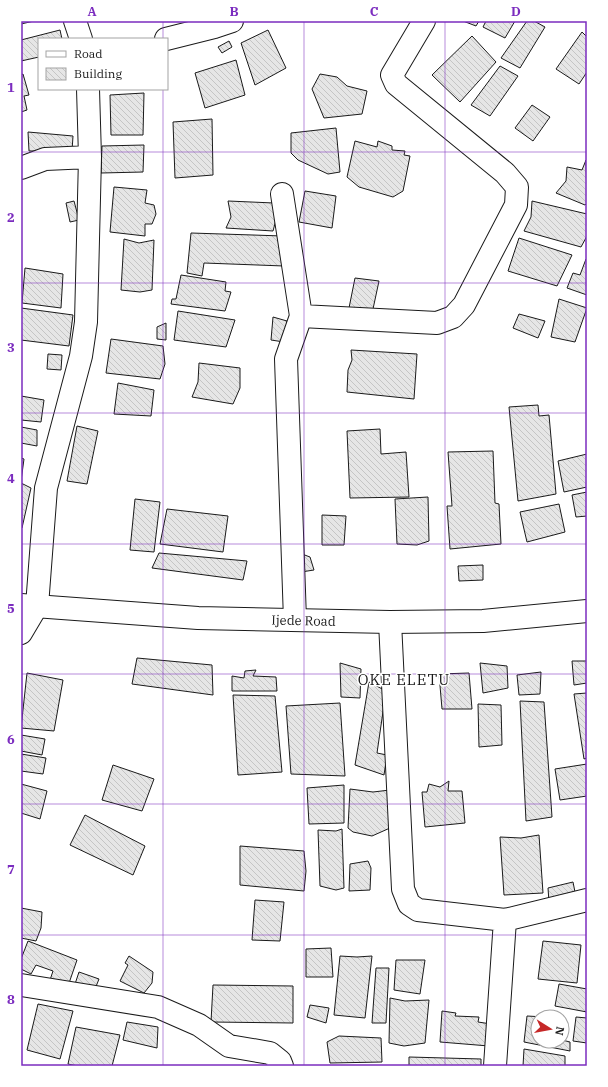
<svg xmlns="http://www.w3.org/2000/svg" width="608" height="1087" viewBox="0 0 608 1087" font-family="'IBM Plex Serif',serif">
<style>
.building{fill:url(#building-back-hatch);stroke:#1a1a1a}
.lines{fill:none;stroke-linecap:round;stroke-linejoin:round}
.minor-casing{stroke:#1a1a1a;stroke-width:24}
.major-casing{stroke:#1a1a1a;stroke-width:24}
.minor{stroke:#fff;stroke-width:22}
.major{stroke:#fff;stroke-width:22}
.grid{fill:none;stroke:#7b2cbf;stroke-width:1;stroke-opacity:0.55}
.labels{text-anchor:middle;stroke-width:3;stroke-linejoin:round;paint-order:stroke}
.street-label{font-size:13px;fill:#1a1a1a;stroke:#fff}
.quarter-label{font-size:15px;letter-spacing:1px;fill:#1a1a1a;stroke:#fff}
.neatline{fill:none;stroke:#7b2cbf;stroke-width:1.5}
.grid-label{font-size:13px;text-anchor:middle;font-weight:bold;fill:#7b2cbf}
</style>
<defs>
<pattern id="building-back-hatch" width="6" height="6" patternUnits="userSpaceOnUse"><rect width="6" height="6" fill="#e6e6e6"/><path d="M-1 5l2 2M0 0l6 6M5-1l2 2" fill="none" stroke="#c5c5c5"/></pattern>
</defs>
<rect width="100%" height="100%" fill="#fff"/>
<!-- building -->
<path class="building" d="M21,21H34L21,24Z
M463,21H479L476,26Z
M486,21H515L505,38L483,27Z
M527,21H534L545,27L520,68L501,58Z
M60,30L62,39H39V57L21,61V40Z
M268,30L286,68L255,85L241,43Z
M582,32L587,37V72L579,84L556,69Z
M472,36L496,62L460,102L432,75Z
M229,41L232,47L222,53L218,47Z
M236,60L245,95L205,108L195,73Z
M500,66L518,76L490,116L471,105Z
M23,74L29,95L24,96L27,110L21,112V75Z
M320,74L337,77L347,86L367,91L362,114L324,118L312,89Z
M144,93L143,135H111L110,95Z
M532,105L550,117L533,141L515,128Z
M212,119L213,175L175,178L173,122Z
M336,128L340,172L328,174L298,160L291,153V133Z
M28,132L73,136L72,151H29Z
M355,141L377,147L378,141L392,146V150L405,151L404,155L410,156L403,191L393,197L359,187L347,177Z
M144,145L143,172L101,173L102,146Z
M586,160L587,203L585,205L556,193L566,181L567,167L582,170Z
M114,187L147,190L145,203L154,205L156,214L152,224H145V236L110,232Z
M305,191L336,196L332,228L299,222Z
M74,201L79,220L70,222L66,203Z
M228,201L274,203L277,216L273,231L226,228L231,217Z
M532,201L587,214V236L581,247L524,231L531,217Z
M191,233L283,236L284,266L204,263L202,276L187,273Z
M519,238L572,255L557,286L508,271Z
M124,239L139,243L154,240L152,290L140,292L121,290Z
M586,259L587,260V295L567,288L573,273L580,275Z
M25,268L63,274L61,308L22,303Z
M181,275L226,282L225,291L231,292L225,311L171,304L172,299H176Z
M355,278L379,281L373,309L349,308Z
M559,299L587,308L575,342L551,337Z
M21,308L73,315L69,346L21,340Z
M178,311L235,320L226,347L174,340Z
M519,314L545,321L538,338L513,328Z
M273,317L287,321L284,342L271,340Z
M166,323V340L157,339V327Z
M111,339L163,346L165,364L160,379L106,373Z
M351,350L417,354L414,399L347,392L348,370L352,360Z
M48,354L62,355L61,370L47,369Z
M199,363L240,368V388L233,404L192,397L198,382Z
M118,383L154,390L151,416L114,414Z
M21,396L44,400L41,422L21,420Z
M538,405L539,416L549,415L556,494L518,501L509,407Z
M77,426L98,431L87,484L67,481Z
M21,427L37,430V446L21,443Z
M380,429L381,454L406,452L409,497L350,498L347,431Z
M493,451L495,503L499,504L501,544L450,549L447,506H452L448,452Z
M587,454V487L564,492L558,461Z
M21,458L24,459L21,481Z
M21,483L31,488L22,528H21Z
M587,492V516L576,517L572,495Z
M428,497L429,541L417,545L397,544L395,499Z
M135,499L160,502L154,552L130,550Z
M559,504L565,532L527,542L520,512Z
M167,509L228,516L223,552L160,544Z
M322,515L346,516L344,545H322Z
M159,553L247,561L243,580L152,568Z
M302,554L310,557L314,570L301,572Z
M483,565V580L459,581L458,566Z
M137,658L212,665L213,695L132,684Z
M572,661H587V683L574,685Z
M340,663L361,669L360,698L341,697Z
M480,663L507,666L508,688L483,693Z
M256,670L253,676L276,677L277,691H232V676L244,678L245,671Z
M541,672L540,694L519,695L517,675Z
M27,673L63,680L54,731L21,728Z
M469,673L472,709H442L439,674Z
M369,682L386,691L377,753L387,755L384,775L355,765Z
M587,693V758L584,759L574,694Z
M233,695L275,696L282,772L238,775Z
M520,701L544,702L552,817L526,821Z
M340,703L345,776L291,774L286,706Z
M478,704L501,705L502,745L479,747Z
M21,735L45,739L42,755L21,751Z
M21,754L46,758L43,774L21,771Z
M587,764V796L560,800L555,769Z
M113,765L154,779L142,811L102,800Z
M449,781L448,791H462L465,823L425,827L422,792H427L429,784L440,787Z
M21,784L47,791L40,819L21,813Z
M344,785V823L309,824L307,788Z
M350,789L373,792L390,790V828L372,836L353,832L348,828Z
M85,815L145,846L133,875L70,845Z
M342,829L344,888L336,890L320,886L318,830L336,831Z
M539,835L543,893L504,895L500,837L521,838Z
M240,846L304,851L306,871L304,891L240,885Z
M368,861L371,868L370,890L349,891L350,864Z
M573,882L576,897L549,902L548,888Z
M255,900L284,902L280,941L252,940Z
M21,908L42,912L41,928L36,941L21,938Z
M28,941L77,960L68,986L50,980L53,971L36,965L31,974L21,969V959Z
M543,941L581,945L577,983L538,979Z
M331,948L333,977H306V949Z
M129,956L153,972L152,983L144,993L120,981L128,965L125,963Z
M340,956L357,957L372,956L365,1018L334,1015Z
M396,960H425L420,994L394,990Z
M376,968H389L386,1023H372Z
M79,972L99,979L93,994L74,987Z
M559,984L587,989V1012L555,1006Z
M213,985L293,986V1023L211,1022Z
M390,998L405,1001L429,1000L425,1043L404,1046L389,1043Z
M38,1004L73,1011L60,1059L27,1050Z
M310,1005L329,1008L326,1023L307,1017Z
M442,1011L456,1013L455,1016L479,1017L478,1022L491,1024L489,1046L440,1042Z
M527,1016L545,1017H538V1041L562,1040L570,1042V1051L524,1042Z
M576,1017L587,1018V1043L573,1041Z
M127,1022L158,1027L157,1048L123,1040Z
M76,1027L120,1035L112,1066H77L68,1064Z
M339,1036L381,1038L382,1062L330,1063L327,1042Z
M524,1049L565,1056V1066H523Z
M409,1057L481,1059V1066H409Z"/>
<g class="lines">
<!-- minor casing -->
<g class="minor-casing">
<path id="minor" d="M75,21L81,39
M166,39L214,27L232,21
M21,168L45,159L90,157
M282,194L301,316L286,359L295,620
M301,316L437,323L453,317L464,305L516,205L517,187L505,173L396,84L392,75L424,21
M390,622L403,889L409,904L418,910L505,920L587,900
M21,633L37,606L46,488L81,356L86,322L90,157L88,89
M21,985L158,1007L199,1025L229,1046L270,1053L280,1061L282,1066
M495,1066L505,920"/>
</g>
<!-- major casing -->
<g class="major-casing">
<g id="major">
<path id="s1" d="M21,605L198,618L390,622L483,621L587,611"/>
</g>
</g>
<!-- minor -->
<use href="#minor" class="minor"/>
<!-- major -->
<use href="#major" class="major"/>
</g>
<!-- grid -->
<path class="grid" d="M163,21V39M304,21V1066M445,21V1066M163,89V1066M21,152H587M21,283H587M21,413H587M21,544H587M21,674H587M21,804H587M21,935H587"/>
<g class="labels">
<!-- street labels -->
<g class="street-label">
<text dy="5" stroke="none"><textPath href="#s1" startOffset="283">Ijede Road</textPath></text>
</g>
<!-- quarter labels -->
<g class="quarter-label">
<text x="404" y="685">OKE ELETU</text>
</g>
</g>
<!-- border -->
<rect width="608" height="1087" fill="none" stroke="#ffffff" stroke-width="44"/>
<!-- legend -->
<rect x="38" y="38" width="130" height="52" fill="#ffffff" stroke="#a3a3a3"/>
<rect x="46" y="51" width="20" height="6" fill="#ffffff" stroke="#a3a3a3"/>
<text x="74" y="58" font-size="12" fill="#1a1a1a">Road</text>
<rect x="46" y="68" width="20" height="12" fill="url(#building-back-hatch)" stroke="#a3a3a3"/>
<text x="74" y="78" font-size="12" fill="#1a1a1a">Building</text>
<!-- north arrow -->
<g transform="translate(550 1029) rotate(101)"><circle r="19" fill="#ffffff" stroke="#a3a3a3"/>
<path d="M0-3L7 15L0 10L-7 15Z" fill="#c62828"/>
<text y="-6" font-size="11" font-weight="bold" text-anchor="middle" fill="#1a1a1a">N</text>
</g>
<rect x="22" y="22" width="564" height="1043" class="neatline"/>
<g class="grid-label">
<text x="92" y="16">A</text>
<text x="234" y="16">B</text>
<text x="374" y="16">C</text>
<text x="516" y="16">D</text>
<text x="11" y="92">1</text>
<text x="11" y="222">2</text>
<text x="11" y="352">3</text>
<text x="11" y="483">4</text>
<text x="11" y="613">5</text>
<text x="11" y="744">6</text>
<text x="11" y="874">7</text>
<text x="11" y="1004">8</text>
</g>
</svg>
